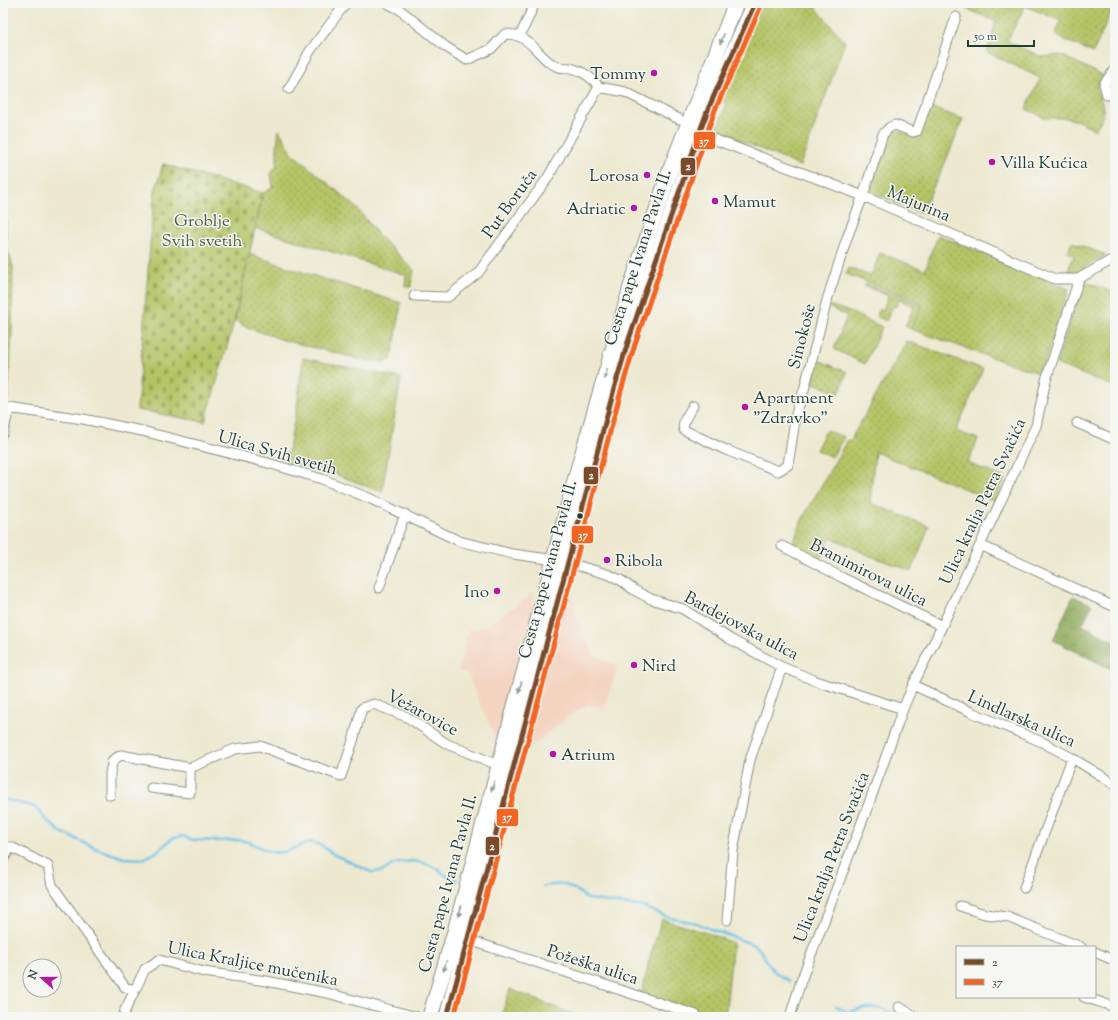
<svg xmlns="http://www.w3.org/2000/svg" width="1118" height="1020" viewBox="0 0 1118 1020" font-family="'Sorts Mill Goudy',serif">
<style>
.built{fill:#f4d3c0}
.grass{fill:url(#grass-dots);stroke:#6a804d}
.forest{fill:url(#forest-crowns);stroke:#587448}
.cemetery{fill:url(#cemetery-stones);stroke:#6a804d}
.garden{fill:url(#garden-furrows);stroke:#6a804d}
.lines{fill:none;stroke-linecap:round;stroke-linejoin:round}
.stream{stroke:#69c1e7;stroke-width:2.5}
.minor-casing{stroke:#869282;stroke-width:11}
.primary-casing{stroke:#869282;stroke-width:17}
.minor{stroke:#fff;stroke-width:9}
.primary{stroke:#fff;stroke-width:15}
.bus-1-casing{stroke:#f6f6f2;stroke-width:8}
.bus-2-casing{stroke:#f6f6f2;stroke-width:8}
.bus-1{stroke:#7a4b2a;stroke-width:5}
.bus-2{stroke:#f26522;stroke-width:5}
.oneway{fill:#8f9e9a}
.poi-dot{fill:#b5179e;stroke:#f6f6f2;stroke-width:1.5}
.bus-dot{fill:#1f3d34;stroke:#f6f6f2;stroke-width:1.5}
.labels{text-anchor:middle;stroke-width:3;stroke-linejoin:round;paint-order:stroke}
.poi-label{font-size:17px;fill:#1f3d34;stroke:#f6f6f2;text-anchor:start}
.street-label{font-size:17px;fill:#1f3d34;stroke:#f6f6f2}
.park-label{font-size:17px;fill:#445f40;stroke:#f6f6f2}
.line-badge{stroke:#f6f6f2;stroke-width:1.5}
.badge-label{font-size:11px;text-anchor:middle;font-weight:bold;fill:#fff}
</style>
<defs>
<pattern id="grass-dots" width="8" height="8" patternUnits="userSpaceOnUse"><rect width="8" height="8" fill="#b5c466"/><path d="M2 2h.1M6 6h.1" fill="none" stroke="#93a055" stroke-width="1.8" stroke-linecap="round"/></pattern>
<pattern id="forest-crowns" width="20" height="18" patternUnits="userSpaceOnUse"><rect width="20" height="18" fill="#90aa5b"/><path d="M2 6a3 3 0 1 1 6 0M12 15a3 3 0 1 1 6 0" fill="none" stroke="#758c4c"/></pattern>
<pattern id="cemetery-stones" width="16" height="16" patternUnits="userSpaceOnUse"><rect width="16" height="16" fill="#b5c466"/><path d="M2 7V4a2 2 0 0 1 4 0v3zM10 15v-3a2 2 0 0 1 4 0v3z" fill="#93a055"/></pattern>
<pattern id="garden-furrows" width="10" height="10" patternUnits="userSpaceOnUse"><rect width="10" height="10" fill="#b5c466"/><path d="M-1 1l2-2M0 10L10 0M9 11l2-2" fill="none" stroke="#93a055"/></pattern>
</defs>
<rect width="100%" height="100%" fill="#f6f6f2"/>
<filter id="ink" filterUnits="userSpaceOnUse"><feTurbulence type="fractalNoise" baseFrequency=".025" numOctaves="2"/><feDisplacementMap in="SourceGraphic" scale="8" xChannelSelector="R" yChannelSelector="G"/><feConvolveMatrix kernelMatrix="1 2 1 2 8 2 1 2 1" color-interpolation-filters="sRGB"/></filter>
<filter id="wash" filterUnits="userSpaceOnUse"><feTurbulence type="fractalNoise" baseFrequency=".012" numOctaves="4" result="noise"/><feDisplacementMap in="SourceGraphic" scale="16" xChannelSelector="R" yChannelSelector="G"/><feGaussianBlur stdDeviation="0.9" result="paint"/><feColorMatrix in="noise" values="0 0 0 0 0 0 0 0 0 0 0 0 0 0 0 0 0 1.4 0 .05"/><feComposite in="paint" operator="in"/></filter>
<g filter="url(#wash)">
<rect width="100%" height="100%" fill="#ede8cf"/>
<!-- built -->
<path class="built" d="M534,593L533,616L506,715L496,740L468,675L458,670L469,629H474L484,627Z
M571,595L581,629L595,656L618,666L604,707L587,705L569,716L532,746L531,722L559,618Z"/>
<!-- grass -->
<path class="grass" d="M761,3H812L845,42L800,166L716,130L727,103L721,100Z
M966,3H1115L1093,53L1055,35L1061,21L1025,6L1007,41L1042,57L1061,55L1104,76L1097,88C1103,108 1108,111 1095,130L1081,122L1067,118H1045L1026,109L1040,78L987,52L996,21L964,8Z
M929,107L963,119L945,163L921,213L870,191L888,138L895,130L917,137Z
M279,130L293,154L355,206L381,238L414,270L411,287L405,286L406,275L255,228L263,193L273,187L271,174L277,165V146Z
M3,213H6V246L13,266L12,334L8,399L3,400Z
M938,235L1069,289L1041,374L987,356L911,329L922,303L846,274L849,268L871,276L880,253L925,270Z
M1072,242L1106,255L1076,272L1067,273L1074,255L1068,252Z
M249,254L299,271L401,303L396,337L391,359L385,362L368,361L283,340L244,326L235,320Z
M1087,282L1115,293V387L1056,364L1080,291Z
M907,341L983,369L956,431L978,439L968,463L1005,478L995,501L875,452L870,503L929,526L912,571L870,556L831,537L819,561L791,548L802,520L847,440L850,441Z
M303,358L401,378L382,492L324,470L286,462L297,407Z
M818,360L847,372L839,394L812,382Z
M826,430L844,437L832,457L816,450Z
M662,919L710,934L733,943L726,1009L722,1017H697L642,994L649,960Z
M510,989L572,1014L582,1017H501Z"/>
<!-- forest -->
<path class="forest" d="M1073,596L1092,605L1082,625L1115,642V671L1053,640Z"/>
<!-- cemetery -->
<path class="cemetery" d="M163,164L263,193L233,326L205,422L137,410L154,195Z"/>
<!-- garden -->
<path class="garden" d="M866,284L922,305L911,329L905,326L914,306L899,300L896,307L893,306L886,321L876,316L880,309L883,310L888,296L864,286Z
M829,305L850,312L882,327L865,364L834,349L847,316L828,307Z"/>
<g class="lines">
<!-- stream -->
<path class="stream" d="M3,799L35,807L45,819L59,831L97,849L124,858L143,859L155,853L173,838L182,836L193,840L220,841L239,840L249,842L266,850L277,853L287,851L310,842L321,845L333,854L371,872L383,871L394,864L412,861L424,863L438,869L445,875L457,880
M543,886L563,884L576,890L588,899L644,907L667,917L696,923L710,929L755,945C763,951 765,961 772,969C776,974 783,977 789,981
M836,1006C852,1016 851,1009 866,1008C876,1006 891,1011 900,1017"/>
</g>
</g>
<g filter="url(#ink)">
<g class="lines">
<!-- minor casing -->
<g class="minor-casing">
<path id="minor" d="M387,3L399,9L446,47L467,60L491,49L505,34C510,34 516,35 520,37C535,43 541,60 556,66C561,69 565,67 571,68C582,71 592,77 599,87L625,92L679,119
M520,36L535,3
M289,89L310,51L346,3
M1107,95L1104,84L1115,69
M708,137L863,196L1055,279H1078L1115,258
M414,296L448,297L478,273L547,179L599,87
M693,406C689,413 681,422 684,430L726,450L778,471L788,465L796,414L804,390L827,300L847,238L863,196L883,134L890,127L895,125L913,132L917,131L956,17
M1077,423L1115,440
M3,433L9,408L83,419L142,431L268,463L322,479L371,499L459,541L513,554L555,560
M980,545L1115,607
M782,546L843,578L942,626
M569,563L610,575L622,581L634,590L651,599L683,609L730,639L782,667L816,681L903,709
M379,588L405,514
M913,685L971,712L1042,742L1072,758L1115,784
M151,788L190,793V768L235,749L260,746L341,776L353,741L362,708L374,704L407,717L447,744L498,765
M110,795V773L113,760L121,755L190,768
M3,860L11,847L48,866L52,885L125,987L135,990L145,969L159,960L204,972L266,981L327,993L417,1017
M1024,888L1072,758
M960,906L985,914L1007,917L1081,947
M727,920L733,851L750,760L782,667
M478,943L696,1015L695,1017
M1095,952L1115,961
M1084,997L1115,1007
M899,1007L916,1017
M124,1017L125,1010L135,990
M790,1017L801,981L868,806L903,709L913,685L942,626L1036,426L1046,380L1078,282V279"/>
</g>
<!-- primary casing -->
<g class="primary-casing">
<path id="primary" d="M430,1017L456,928L579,466L631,287L670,171L736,3
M447,1017L614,389L628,342L700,131L709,107L755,3"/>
</g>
<!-- minor -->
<use href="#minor" class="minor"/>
<!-- primary -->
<use href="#primary" class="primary"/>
<!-- bus-1 casing -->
<g class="bus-1-casing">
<path id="bus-1" d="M447,1017L614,389L628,342L700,131L709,107L755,3"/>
</g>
<!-- bus-2 casing -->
<g class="bus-2-casing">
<path id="bus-2" d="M454,1017L621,391L635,344L707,133L715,110L761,6"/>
</g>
<!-- bus-1 -->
<use href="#bus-1" class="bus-1"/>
<!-- bus-2 -->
<use href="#bus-2" class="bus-2"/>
</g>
<!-- one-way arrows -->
<defs><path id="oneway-solid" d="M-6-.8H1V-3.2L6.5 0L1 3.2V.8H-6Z"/></defs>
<g class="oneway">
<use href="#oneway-solid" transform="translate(722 39) rotate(111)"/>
<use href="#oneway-solid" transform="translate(606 374) rotate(106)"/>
<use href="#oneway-solid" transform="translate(520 687) rotate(106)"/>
<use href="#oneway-solid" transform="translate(493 786) rotate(105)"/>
<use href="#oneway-solid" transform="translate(460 911) rotate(105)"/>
<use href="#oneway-solid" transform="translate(445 966) rotate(106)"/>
</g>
</g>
<!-- markers -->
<g class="poi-dot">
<circle cx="654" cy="73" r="4"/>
<circle cx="992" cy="162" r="4"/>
<circle cx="647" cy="175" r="4"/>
<circle cx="715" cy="201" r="4"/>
<circle cx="634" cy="208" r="4"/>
<circle cx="745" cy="407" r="4"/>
<circle cx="607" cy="560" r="4"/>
<circle cx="497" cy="591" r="4"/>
<circle cx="634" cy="665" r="4"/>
<circle cx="553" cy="754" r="4"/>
</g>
<circle class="bus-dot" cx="580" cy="516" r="3.5"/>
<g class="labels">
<!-- poi labels -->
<g class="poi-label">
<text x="646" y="79" text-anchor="end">Tommy</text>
<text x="1000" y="168">Villa Kućica</text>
<text x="639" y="181" text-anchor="end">Lorosa</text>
<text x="723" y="207">Mamut</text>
<text x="626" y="214" text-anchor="end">Adriatic</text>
<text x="753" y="403">Apartment<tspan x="753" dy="20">"Zdravko"</tspan></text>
<text x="615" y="566">Ribola</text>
<text x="489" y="597" text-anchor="end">Ino</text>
<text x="642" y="671">Nird</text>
<text x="561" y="760">Atrium</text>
</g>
<!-- street labels -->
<g class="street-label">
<text transform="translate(509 203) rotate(-54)" y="6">Put Boruča</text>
<text transform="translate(919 203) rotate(23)" y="6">Majurina</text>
<text transform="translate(637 257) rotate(-72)" y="6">Cesta pape Ivana Pavla II.</text>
<text transform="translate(801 336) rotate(-76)" y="6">Sinokoše</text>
<text transform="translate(278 452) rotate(16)" y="6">Ulica Svih svetih</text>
<text transform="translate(982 501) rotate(-65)" y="6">Ulica kralja Petra Svačića</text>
<text transform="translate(547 569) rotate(-75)" y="6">Cesta pape Ivana Pavla II.</text>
<text transform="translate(869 572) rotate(27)" y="6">Branimirova ulica</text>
<text transform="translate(742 625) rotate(28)" y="6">Bardejovska ulica</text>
<text transform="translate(423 712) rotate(28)" y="6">Vežarovice</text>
<text transform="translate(1022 718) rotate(24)" y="6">Lindlarska ulica</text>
<text transform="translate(831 857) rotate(-69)" y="6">Ulica kralja Petra Svačića</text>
<text transform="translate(447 883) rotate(-75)" y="6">Cesta pape Ivana Pavla II.</text>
<text transform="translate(253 963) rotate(11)" y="6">Ulica Kraljice mučenika</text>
<text transform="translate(593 964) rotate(18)" y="6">Požeška ulica</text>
</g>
<!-- park labels -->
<g class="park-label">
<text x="202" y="226">Groblje<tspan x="202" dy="20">Svih svetih</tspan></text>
</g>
</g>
<g class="line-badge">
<rect x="693" y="131" width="23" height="19" rx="4" fill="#f26522"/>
<rect x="680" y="157" width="16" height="19" rx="4" fill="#7a4b2a"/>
<rect x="583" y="466" width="16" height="19" rx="4" fill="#7a4b2a"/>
<rect x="571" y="525" width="23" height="19" rx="4" fill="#f26522"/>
<rect x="496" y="808" width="23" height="19" rx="4" fill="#f26522"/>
<rect x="485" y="836" width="15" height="20" rx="4" fill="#7a4b2a"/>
</g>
<g class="badge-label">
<text x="704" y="145">37</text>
<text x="688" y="170">2</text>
<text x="591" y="479">2</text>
<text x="583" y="539">37</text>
<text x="507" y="821">37</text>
<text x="492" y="850">2</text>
</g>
<!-- margin -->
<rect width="1118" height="1020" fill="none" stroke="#f6f6f2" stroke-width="16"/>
<!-- legend -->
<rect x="956" y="946" width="140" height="52" fill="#f6f6f2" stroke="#a0aca6"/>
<rect x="964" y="959" width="20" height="6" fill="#7a4b2a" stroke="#a0aca6"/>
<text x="992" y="966" font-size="12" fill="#1f3d34">2</text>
<rect x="964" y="979" width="20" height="6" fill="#f26522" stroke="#a0aca6"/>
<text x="992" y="986" font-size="12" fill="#1f3d34">37</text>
<!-- north arrow -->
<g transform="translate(42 978) rotate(291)"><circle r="19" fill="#f6f6f2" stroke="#a0aca6"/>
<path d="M0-3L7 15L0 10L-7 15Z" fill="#b5179e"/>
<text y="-6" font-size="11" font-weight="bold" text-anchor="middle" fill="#1f3d34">N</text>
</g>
<!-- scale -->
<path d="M968 40v6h66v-6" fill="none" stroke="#1f3d34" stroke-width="2"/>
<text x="974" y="40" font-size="12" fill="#1f3d34" stroke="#f6f6f2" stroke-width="3" paint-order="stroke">50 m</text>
</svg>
